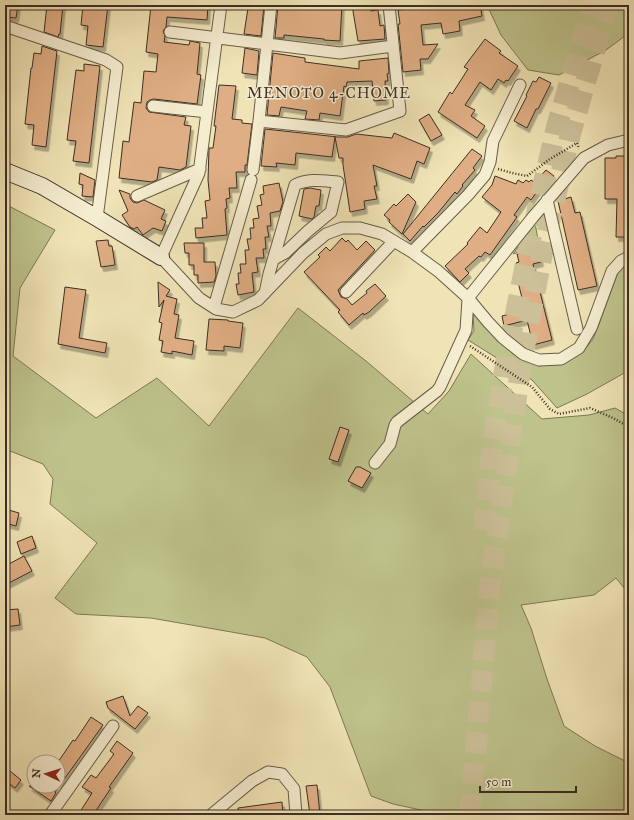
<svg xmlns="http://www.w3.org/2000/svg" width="634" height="820" viewBox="0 0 634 820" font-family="'IM FELL Great Primer',serif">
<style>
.green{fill:#bec28b;stroke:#7c7858}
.building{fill:#e0ae84;stroke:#3b2e25;filter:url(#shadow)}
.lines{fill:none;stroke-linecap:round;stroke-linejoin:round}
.highway-tunnel{stroke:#ccc099;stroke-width:21;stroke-dasharray:21 10;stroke-linecap:butt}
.street-casing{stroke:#685c49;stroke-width:13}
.secondary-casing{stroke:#3b2e25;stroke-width:18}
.path{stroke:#3b2e25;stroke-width:2.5;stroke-dasharray:1 2;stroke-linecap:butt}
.street{stroke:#f5edd0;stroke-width:11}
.secondary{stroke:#f5edd0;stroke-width:16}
.labels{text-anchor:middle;stroke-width:3;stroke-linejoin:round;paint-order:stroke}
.neighbourhood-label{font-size:15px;letter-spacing:1px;fill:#3b2e25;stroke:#f5edd0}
</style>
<defs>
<filter id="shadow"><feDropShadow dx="2.5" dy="4.5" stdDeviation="0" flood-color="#0004"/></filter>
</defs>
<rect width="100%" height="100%" fill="#f0e4b6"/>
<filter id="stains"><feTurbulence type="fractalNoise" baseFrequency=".005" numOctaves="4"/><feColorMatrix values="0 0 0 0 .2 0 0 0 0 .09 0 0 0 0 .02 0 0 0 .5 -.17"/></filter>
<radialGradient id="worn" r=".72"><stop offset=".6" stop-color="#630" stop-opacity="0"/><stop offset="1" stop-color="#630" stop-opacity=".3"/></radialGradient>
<!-- green -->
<path class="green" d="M487,5H629V33L606,50L559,75L528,70L501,35Z
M5,204L55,230L20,288L13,356L96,418L157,378L209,426L298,308L366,361L428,414L449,391L471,354L542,419L589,415L615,408L629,416V594L616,578L594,595L521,605L531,628L547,679L564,726L595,746L629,763V815H444L393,804L371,796L330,687L307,657L265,638L220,630L151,618L76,614L55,598L97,543L50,504L53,479L43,464L5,449Z
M535,223L539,245L513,254Z
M624,265L629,271V365L626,372L587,394L557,408L532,380L468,340L474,331L473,313L513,354L539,366L582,353L593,339L598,327L618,272Z"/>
<!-- building -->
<path class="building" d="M5,5H18L16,18L5,17Z
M47,5H63L60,34H59L58,37L44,32Z
M83,5H108L103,47L86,45L88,26L81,25Z
M151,5H208L207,20L167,17L166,27L163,31L165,36L164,42L189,45L190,41L200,43L197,74L201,75L197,104L154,99L150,100L147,102L146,108L149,112L186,117L184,125L191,126L186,167L180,170L159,167L157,180L152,182L119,178L123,141L129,142L134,102L141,103L144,71L156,72L158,54L146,52Z
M251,5H264L261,36L244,34L248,8L251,9Z
M278,5H342L340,41L324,40V39L284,35V38H275Z
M352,5H366V7H370L371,11L378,10L380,26L384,25L385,39L358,41Z
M421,5H480L482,16L459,21L460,31L443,34L441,23L421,25L423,45L438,44L428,59H420L421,70L403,72L398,24H400L398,10L421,8Z
M485,39L501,51L499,53L518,66L508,81L506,80L504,83L498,79L491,90L480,82L465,105L475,110L471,116L485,126L477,138L438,112L450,92L452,94L468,69L464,67Z
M42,46L57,51L46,147L32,145L34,125L25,124L31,68H32L34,53L41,54Z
M245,48L259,51L257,75L242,73Z
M273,53L305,58V62L359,69V61L388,58L389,73L387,74L388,81H385L386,100L374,101L372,81L347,82L346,87L344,86L340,116L320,113L319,120L305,119L307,111L281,107L279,116L267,115Z
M84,64L100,66L89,163L73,161L76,141L67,140L76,70L84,71Z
M539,77L551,83L538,109H536L527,128L514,121L527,96L526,95L533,81L536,82Z
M219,85L236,86L232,119L242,120V123L252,124L247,165H245V172H236L237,188H229L230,198L226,199L227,208L225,209L227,235L196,238L195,228H203L202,218H207L205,201L210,200L208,180L209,148H213L216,126H214Z
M429,114L442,135L431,141L419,120Z
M265,129L338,137H348L356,134L392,138L394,133L430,148L424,164L417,161L411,179L373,165L377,186H374L377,199L364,201L365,209L350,212L343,165V158H339L335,137L332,157L296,153L295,165L276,163L277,167L261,166Z
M472,149L482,156L473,168L475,170L462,185L463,186L457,194L455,192L438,213L424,227L423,226L410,241L403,234Z
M616,156H629V237H616L617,199H605V158H616Z
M546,170L554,176L546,186L538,179Z
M80,173L95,180L93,197L82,196L83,185L79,184Z
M495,176L516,184L518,180L523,183L526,180L529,182L531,180L541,186L531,200L527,197L514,215L517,217L490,255L485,252L481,257L479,256L465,269L469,273L460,282L445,266L468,244L467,243L480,227L487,233L501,212L482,197L492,185Z
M279,183L283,202L280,211L270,213L271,226H267L269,237H265L266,249H263L264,258H256L258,272L252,273L254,292L238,295L236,284H239L238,273H241L240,264H246L245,250H249L247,239H251L250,228H254L253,219L259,218L257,206L262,205L260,195L264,194L263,186Z
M310,188L321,190L319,206H316L314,217L312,219L299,216L304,189Z
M119,190L130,194V198L133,202L137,203L144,200L165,210L161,219L166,221L162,231L153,228L143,235L137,227L134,229L130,227L122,215L128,211Z
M408,194L416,202L402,234L389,222L390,220L384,215L394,204L396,206Z
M571,197L575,213L580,212L597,286L578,290L558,201Z
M342,238L346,242L348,240L357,250L366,241L375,250L338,290L341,297L347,299L352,305L367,293L366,291L375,284L386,296L369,312L364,315L363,313L349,325L338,312L340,310L304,272L320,257L318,255L326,247L330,251Z
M108,240L109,246H112L115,265L101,267L96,241Z
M184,243H204V262H215L216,276L214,282L198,283V275H194V265H189V253H185Z
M539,250L541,262L533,264L552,340L533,345L527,320L504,326L502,316L525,310L515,270H518L516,263L519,262L517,254Z
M158,282L170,290L166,296L177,299L174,314L179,315L175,338L194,341L192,355L172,351V354L161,352L163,341L159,340L162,323L159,322L164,300L159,307Z
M65,287L86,290L79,338L107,343L105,353L58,344Z
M209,319L228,320V321L243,323L240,348L224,346V351L206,350Z
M340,427L349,430L338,462L329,459Z
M356,467H360L371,473L362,488L348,481Z
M5,509L19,513L16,526L5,523Z
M32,536L36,548L21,554L17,542Z
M24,556L32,571L5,585V566Z
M18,609L20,625L5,627V610Z
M123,696L130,716L138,706L148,713L135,729L108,708L106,702Z
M91,717L103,725L55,792L56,793L51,801L29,786H58V762L73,740L75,741Z
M117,741L133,753L109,787L111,788L93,815H78L92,793L82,787L91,775L96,778L114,754L110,751Z
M10,771L21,780L15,788L5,780Z
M317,785L320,815H310L306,786Z
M282,802L283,815H239L238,808Z"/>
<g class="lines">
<!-- highway-tunnel -->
<path class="highway-tunnel" d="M484,531L491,456L506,360L530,242L556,129L592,5
M470,815L490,585L521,365L544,245L571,132L608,5"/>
<!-- street casing -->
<g class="street-casing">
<path id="street" d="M221,5L199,173L161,257L199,298L216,309L233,312L258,300L303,253L326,234L342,228H360L382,234L412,252L438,271L468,298L488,322L503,338L523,354L539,360L561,359L579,348L591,328L612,271L621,261L629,257
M271,5L259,121L346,130L400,111L389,5
M5,26L106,60L117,67L97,218
M170,32L340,53L393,46
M153,106L207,112
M253,170L259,121
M137,196L200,169
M547,200L577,329
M412,252L468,195L485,175L490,162L493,141L520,85
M346,292L394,241
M265,293L269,274L295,185C309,178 324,181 338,182L331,212L308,231L285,253L274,259
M468,298L533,217L584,158L608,145L629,140
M214,307L251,180
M375,463L390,444L395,425L397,422L437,391L440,387L466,330L468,299
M50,815L113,726
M211,815L252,781L268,772L282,774L294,789L296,815"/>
</g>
<!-- secondary casing -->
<g class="secondary-casing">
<path id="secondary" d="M5,171L42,186L97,218L161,257"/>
</g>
<!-- path -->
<path class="path" d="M498,169L512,173L527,176L550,159L577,143L579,149
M470,346L532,387L550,409L559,414L590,408L613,418L629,427"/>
<!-- street -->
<use href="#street" class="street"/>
<!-- secondary -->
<use href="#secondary" class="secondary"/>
</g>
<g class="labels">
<!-- neighbourhood labels -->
<g class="neighbourhood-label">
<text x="329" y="98">MENOTO 4-CHOME</text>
</g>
</g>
<!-- margin -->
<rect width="634" height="820" fill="none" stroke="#f0e4b6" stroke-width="20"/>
<rect x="6" y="6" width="622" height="808" fill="none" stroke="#3b2e25" stroke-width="2"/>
<rect x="10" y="10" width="614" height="800" fill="none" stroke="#3b2e25"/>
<!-- north arrow -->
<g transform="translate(46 774) rotate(274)"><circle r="19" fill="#f5edd0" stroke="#aba18c"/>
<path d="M0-3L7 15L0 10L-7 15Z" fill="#8f2418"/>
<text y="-6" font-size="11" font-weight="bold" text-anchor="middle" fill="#3b2e25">N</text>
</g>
<!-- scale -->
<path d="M480 786v6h96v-6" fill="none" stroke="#3b2e25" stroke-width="2"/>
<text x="486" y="786" font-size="12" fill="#3b2e25" stroke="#f5edd0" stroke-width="3" paint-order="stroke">50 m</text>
<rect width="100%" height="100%" filter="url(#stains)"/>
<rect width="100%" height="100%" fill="url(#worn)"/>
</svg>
